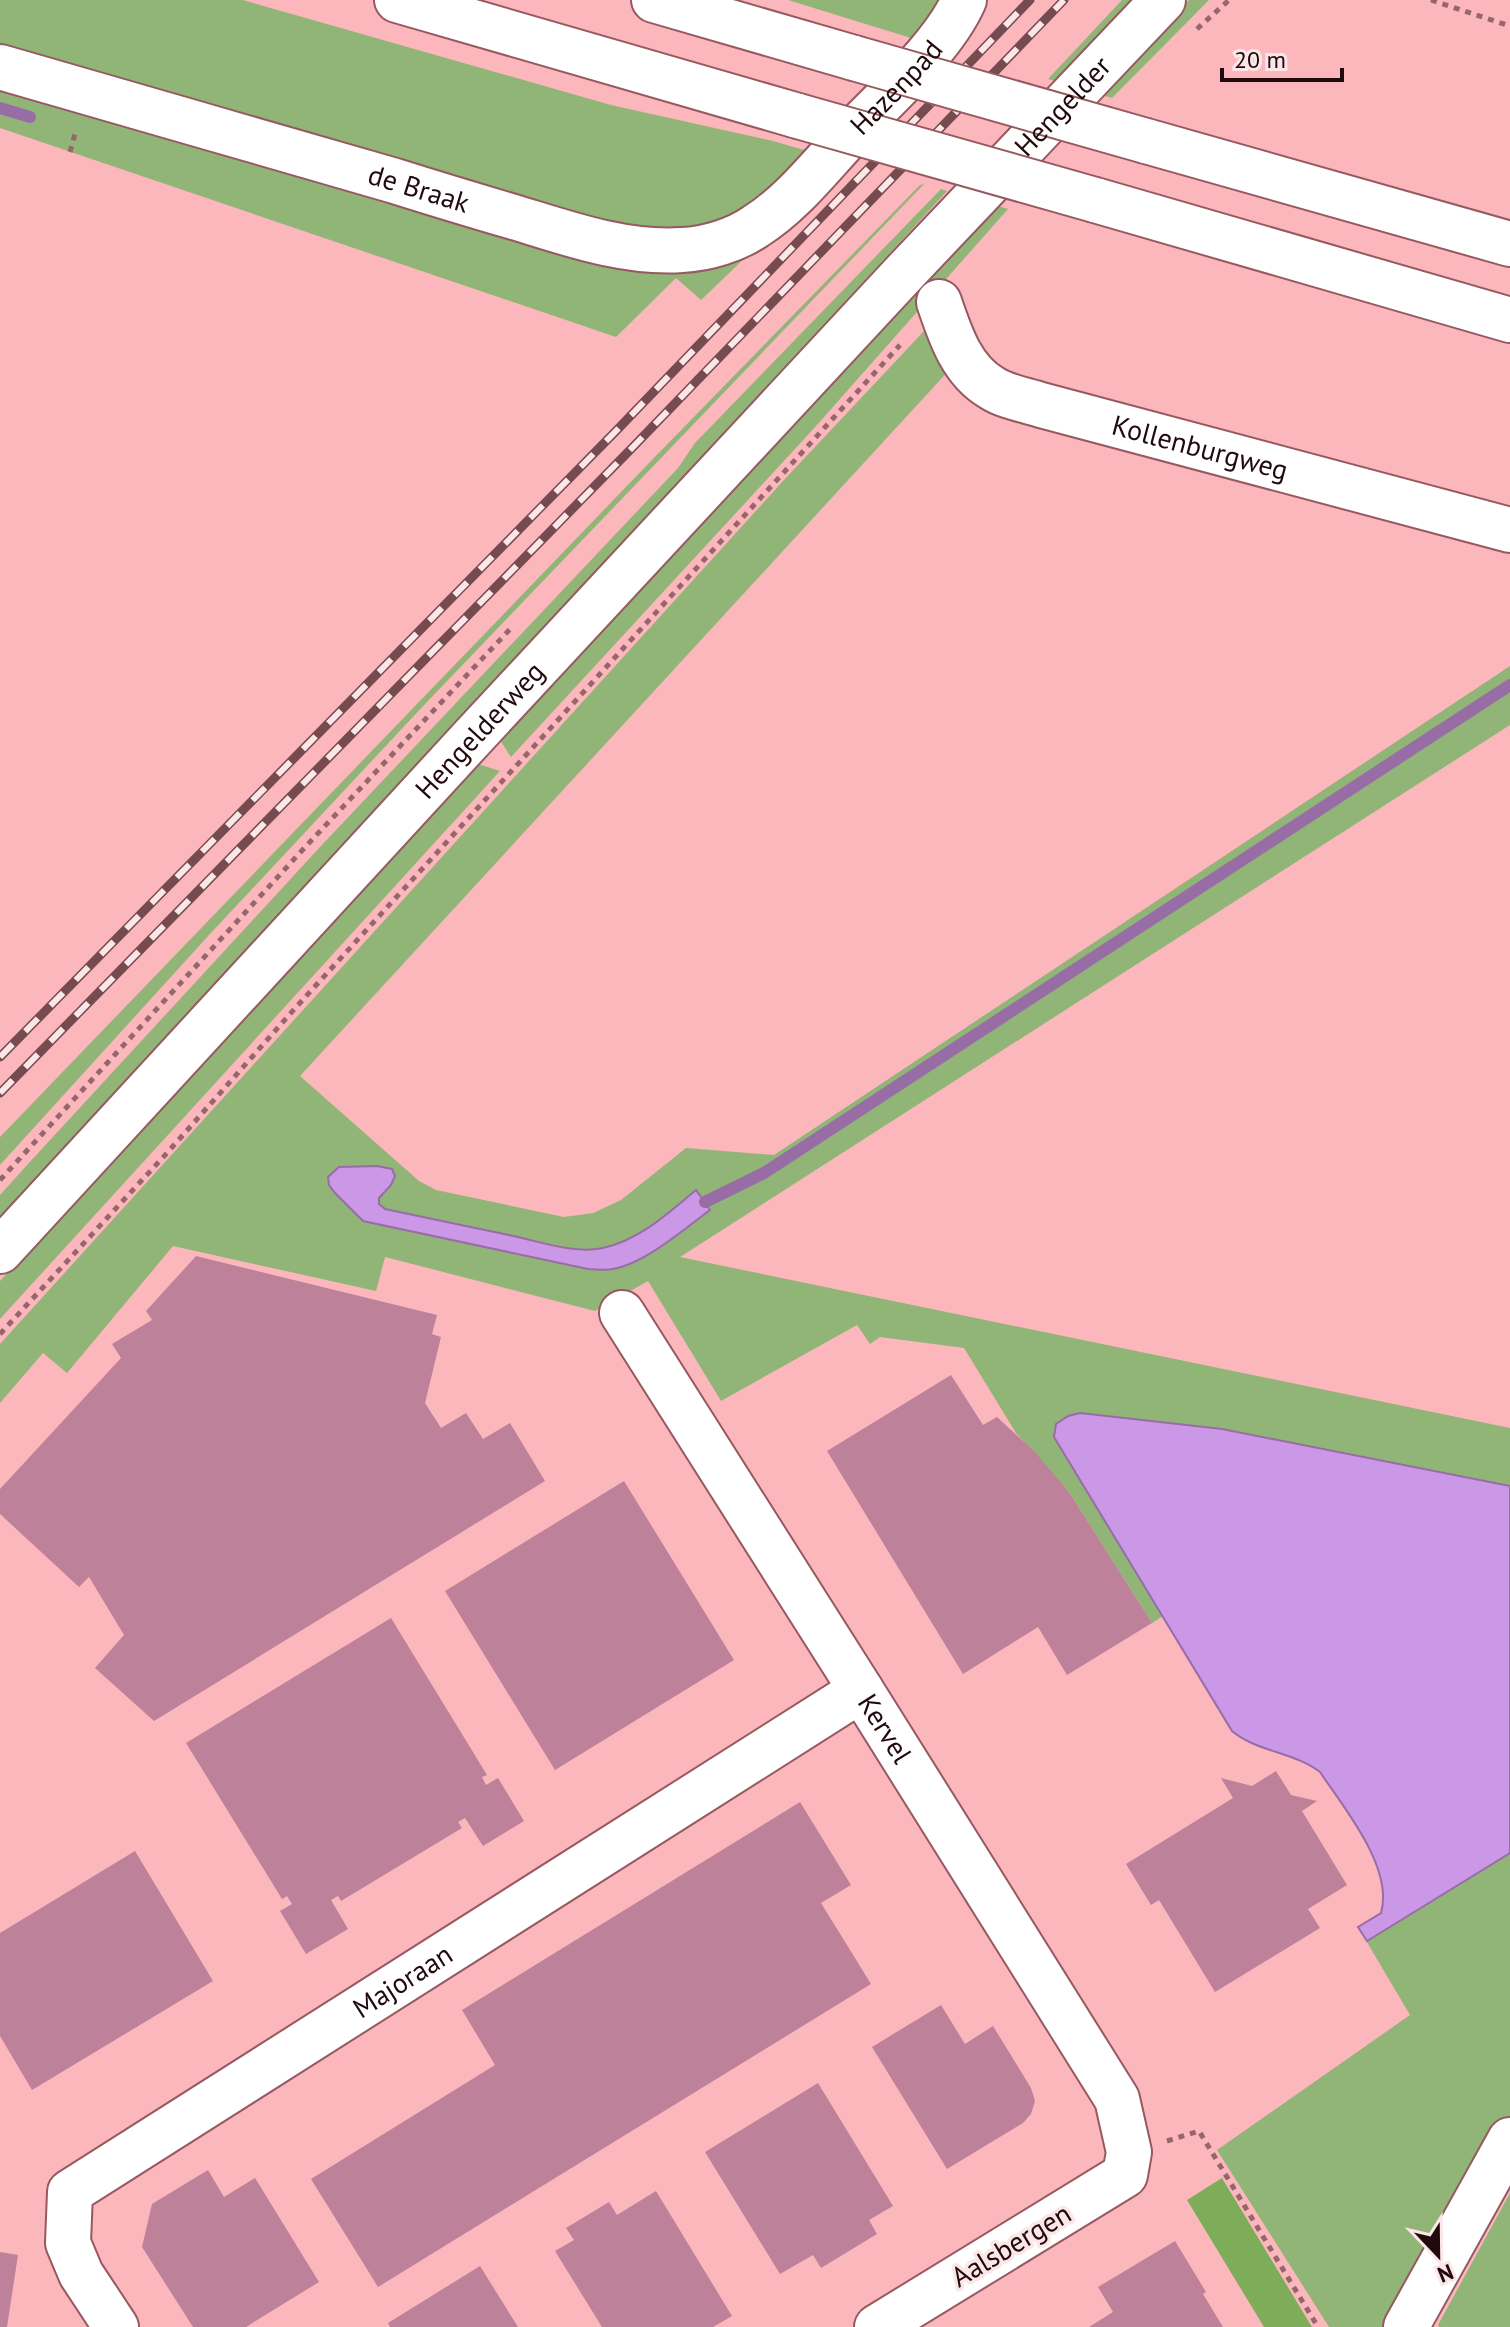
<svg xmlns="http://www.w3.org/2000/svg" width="1510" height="2327" viewBox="0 0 1510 2327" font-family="'PT Sans',sans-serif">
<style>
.green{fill:#91b577}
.forest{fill:#7ead59}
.water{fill:#cb98e8;stroke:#986da6;stroke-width:2}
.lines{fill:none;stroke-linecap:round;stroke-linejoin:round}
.stream{stroke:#986da6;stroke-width:12}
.building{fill:#bd819a}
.minor-casing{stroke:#965960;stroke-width:48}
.major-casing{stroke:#965960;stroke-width:48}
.highway-casing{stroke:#965960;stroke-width:48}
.path{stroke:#97666b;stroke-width:5;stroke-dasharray:6 6;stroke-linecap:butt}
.minor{stroke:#fff;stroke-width:44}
.major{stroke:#fff;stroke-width:44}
.highway{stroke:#fff;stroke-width:44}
.rail-casing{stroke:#754b50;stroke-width:9}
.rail{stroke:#fce7e8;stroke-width:6;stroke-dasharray:18;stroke-linecap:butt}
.highway-bridge-casing{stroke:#965960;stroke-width:48;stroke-linecap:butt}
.highway-bridge{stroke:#fff;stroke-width:44}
.labels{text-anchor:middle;stroke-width:7;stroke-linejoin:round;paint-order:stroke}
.street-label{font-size:28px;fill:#21090d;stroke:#fce7e8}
</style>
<rect width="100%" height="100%" fill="#fcb7bd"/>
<!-- green -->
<path class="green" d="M0,0H243L611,105L773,141L818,154L736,220L652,240L0,58Z
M788,0H951L924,42Z
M1122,0H1134L1055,81L1048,79Z
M1189,0H1209L1112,98L1098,94Z
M0,80L662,265L845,162L701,300L676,278L616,337L0,128Z
M924,184L425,704L209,935L0,1165V1137L650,462L920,185Z
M941,189L947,191L0,1221V1195L28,1164L320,847L678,468L695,443Z
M992,204L1008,209L817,425L511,757L500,740Z
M924,331L939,335L953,366L300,1076L419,1181L436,1190L564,1217L593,1213L621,1200L686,1148L774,1155L1510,666V725L680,1257L1510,1428V1486L1222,1429L1080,1413L1068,1416L1055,1437L1163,1616L1152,1623L1069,1492L1016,1433L964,1348L880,1337L870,1344L857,1325L721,1401L648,1281L595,1311L385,1257L376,1291L173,1246L67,1373L43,1353L0,1403V1344L783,481Z
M475,763L500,771L0,1319V1281Z
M1298,1760L1510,1796V2119L1393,2327H1329L1217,2150L1410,2015L1358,1927L1382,1912C1393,1867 1344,1809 1320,1772L1310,1764Z
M1510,2193V2327H1439L1438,2325Z"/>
<!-- forest -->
<path class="forest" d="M1222,2178L1312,2327H1264L1187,2200Z"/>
<!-- water -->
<path class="water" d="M377,1166L392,1169L395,1176L391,1185L379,1198V1204L385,1209C429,1218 474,1228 518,1237C544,1243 576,1254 603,1248C640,1240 668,1213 696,1190L710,1210C684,1229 646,1263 613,1269C605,1271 596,1269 588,1269L363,1221L335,1193L329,1185L328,1177L339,1167Z
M1080,1413L1222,1429L1510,1486V1853L1367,1941L1358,1927L1381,1913C1394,1868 1344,1808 1320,1772C1294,1752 1257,1752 1232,1731L1054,1437L1056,1424L1068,1416Z"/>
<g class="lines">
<!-- stream -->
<path class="stream" d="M0,108L30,117
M705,1202L764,1173L1510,685"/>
</g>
<!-- building -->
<path class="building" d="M196,1256L437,1315L432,1334L441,1337L425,1403L441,1428L466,1413L483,1439L510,1423L545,1481L154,1721L95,1668L124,1635L89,1577L79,1587L0,1514V1489L121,1358L112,1344L152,1320L146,1311Z
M951,1375L983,1425L997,1417L1033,1450L1069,1492L1152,1623L1067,1675L1038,1627L963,1674L827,1451Z
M624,1481L734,1660L555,1770L445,1591Z
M391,1618L487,1775L482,1777L486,1785L498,1778L524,1821L483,1846L465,1818L458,1822L462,1828L341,1901L338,1896L331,1900L348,1929L306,1954L280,1911L292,1904L287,1896L282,1899L186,1743Z
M1276,1771L1291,1795L1317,1801L1302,1811L1347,1885L1308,1909L1320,1928L1215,1992L1159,1900L1151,1905L1126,1864L1233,1798L1221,1778L1252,1786Z
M800,1802L851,1885L821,1903L871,1984L378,2287L311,2179L495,2065L462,2010Z
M135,1851L213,1981L32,2090L0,2036V1933Z
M941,2005L965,2044L993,2026L1031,2088L1035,2101L1031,2114L1023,2123L947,2169L872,2047Z
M818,2083L893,2206L869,2220L877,2234L821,2268L813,2255L780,2274L705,2152Z
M208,2170L224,2197L255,2178L319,2282L246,2327H193L142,2247L152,2204Z
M656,2191L732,2316L713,2327H602L555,2251L574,2240L566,2228L609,2202L617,2215Z
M1175,2241L1206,2292L1203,2294L1223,2327H1089L1113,2312L1098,2287Z
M0,2252L18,2255L7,2327H0Z
M480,2266L518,2327H390L388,2323Z"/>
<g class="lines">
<!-- minor casing -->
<g class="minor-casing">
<g id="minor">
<path id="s1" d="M0,67C131,106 264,142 395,181C436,194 476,206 517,218C569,234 626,254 682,250C707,249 736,240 756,226C791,204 819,168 847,138C884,99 943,48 964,0"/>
<path id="s2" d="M939,302C950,334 961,370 992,388C1006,397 1026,400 1041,405L1510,530"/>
<path id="s3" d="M622,1313L861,1690L1117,2099L1129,2152L1125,2175L877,2327"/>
<path id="s4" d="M116,2327L81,2274L68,2243L70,2192L861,1690"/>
<path d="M1406,2327L1510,2140"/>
</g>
</g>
<!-- major casing -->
<g class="major-casing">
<g id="major">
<path id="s5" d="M0,1251L472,738L905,272L1163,0"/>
</g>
</g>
<!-- highway casing -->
<g class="highway-casing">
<path id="highway" d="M397,0L798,116
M654,0L854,58
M1146,141L1510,244
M1095,200L1510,320"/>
</g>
<!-- path -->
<path class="path" d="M1431,0L1510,26
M1197,29L1229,0
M70,152L75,134
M0,1180L308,844L513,626
M0,1334L167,1153L298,1005L900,345
M1167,2141L1199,2131L1318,2327"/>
<!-- minor -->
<use href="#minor" class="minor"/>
<!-- major -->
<use href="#major" class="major"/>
<!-- highway -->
<use href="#highway" class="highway"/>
<!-- rail casing -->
<g class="rail-casing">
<path id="rail" d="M0,1057L615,432L1030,0
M0,1093L632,448L1064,0"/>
</g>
<!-- rail -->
<use href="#rail" class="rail"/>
<!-- highway-bridge casing -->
<g class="highway-bridge-casing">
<path id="highway-bridge" d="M854,58L1146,141
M798,116L1095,200"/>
</g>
<!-- highway-bridge -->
<use href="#highway-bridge" class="highway-bridge"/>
</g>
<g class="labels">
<!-- street labels -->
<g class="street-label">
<text dy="10" stroke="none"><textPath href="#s1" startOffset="984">Hazenpad</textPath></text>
<text dy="10" stroke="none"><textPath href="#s5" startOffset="1562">Hengelder</textPath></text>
<text dy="10" stroke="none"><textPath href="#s1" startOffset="436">de Braak</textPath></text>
<text dy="10" stroke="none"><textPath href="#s2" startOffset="320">Kollenburgweg</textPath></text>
<text dy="10" stroke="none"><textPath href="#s5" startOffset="708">Hengelderweg</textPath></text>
<text dy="10" stroke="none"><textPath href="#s3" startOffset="492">Kervel</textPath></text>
<text dy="10" stroke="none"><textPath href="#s4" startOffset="542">Majoraan</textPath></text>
<text transform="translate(1011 2245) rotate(-31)" y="10">Aalsbergen</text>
</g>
</g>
<!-- north arrow -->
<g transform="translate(1438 2255) rotate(158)" stroke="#fce7e8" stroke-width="6" paint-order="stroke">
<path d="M0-6L14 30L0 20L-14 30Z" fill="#21090d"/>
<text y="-12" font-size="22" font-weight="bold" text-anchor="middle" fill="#21090d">N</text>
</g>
<!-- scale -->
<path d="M1222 68v12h120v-12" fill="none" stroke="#21090d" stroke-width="4"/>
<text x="1234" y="68" font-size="24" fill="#21090d" stroke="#fce7e8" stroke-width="6" paint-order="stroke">20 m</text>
</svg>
